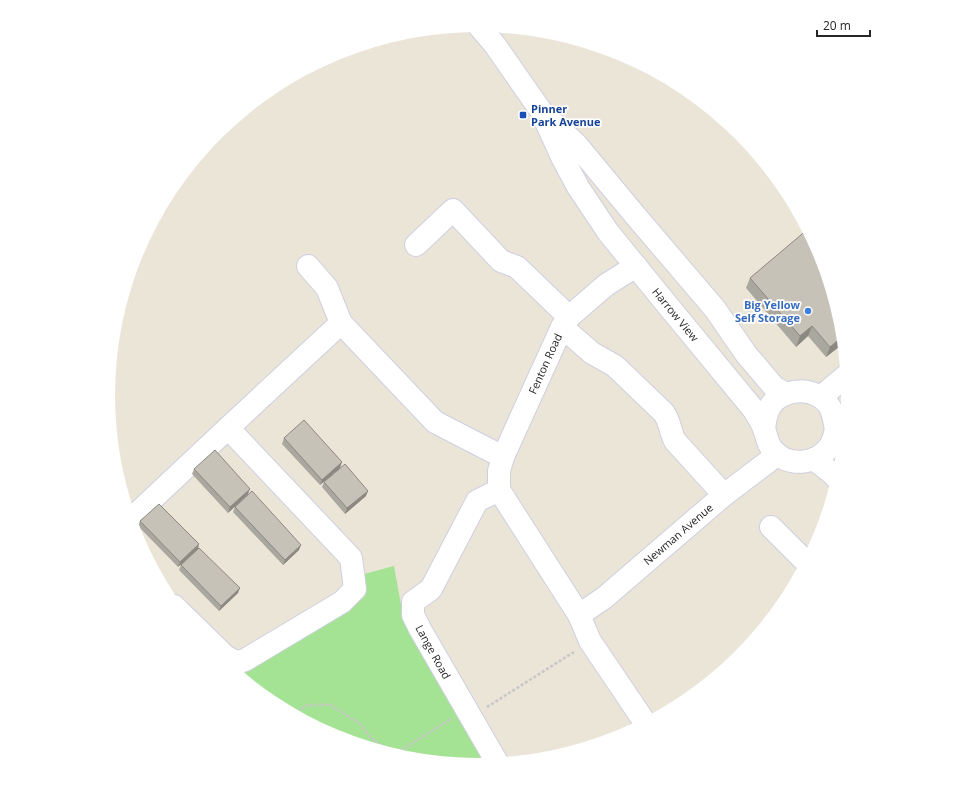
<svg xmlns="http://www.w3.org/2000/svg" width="957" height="791" viewBox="0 0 957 791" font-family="'Open Sans',sans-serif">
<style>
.green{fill:#a4e393}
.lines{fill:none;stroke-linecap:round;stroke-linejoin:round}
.minor-casing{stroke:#cecfe1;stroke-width:24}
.path{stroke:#c7c7c7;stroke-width:2.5;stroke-dasharray:3 2;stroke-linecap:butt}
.minor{stroke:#fff;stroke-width:22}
.wall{fill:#aaa79e}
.shaded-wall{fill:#8b8881}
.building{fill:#c6c2b8;stroke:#8b8881}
.transit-dot{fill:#1a4fb4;stroke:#fff;stroke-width:1.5}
.shop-dot{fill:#3f7fe0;stroke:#fff;stroke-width:1.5}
.labels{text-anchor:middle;stroke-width:3.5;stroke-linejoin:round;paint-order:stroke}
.transit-label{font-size:11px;font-weight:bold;fill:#164399;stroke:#fff;text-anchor:start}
.shop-label{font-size:11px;font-weight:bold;fill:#366cbe;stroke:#fff;text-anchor:end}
.street-label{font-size:11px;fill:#272727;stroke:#fff}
</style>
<rect width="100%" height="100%" fill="#ebe5d8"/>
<!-- green -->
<path class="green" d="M394,566L404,621L492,765L478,766L406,759L337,738L272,703L236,673L364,574Z"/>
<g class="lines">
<!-- minor casing -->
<g class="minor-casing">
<g id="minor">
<path id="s1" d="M478,25L495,45L541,111L562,157L578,187L608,232L669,307L754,410C757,416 762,422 764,429C767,436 767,443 772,449C787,468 817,465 830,446C834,440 835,434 836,428"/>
<path d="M549,119L576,144L634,214L715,309L746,354L774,387L786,394"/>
<path d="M416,245L453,210L501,261L517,267L569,317"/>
<path d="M308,266L327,288L341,323"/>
<path d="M562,327L592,353L615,366L664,413C670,422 670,431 675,441L724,495"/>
<path d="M821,397L847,375"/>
<path d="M764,429C765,420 766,412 771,405C785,387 814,387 828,404C834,412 833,419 836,428C837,432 841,437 843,441"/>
<path d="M814,459L833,474L838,480"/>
<path d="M499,490L579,615L590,641L646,724"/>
<path id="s2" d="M499,490V471L503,457L562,327L569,317L606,285L636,266"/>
<path d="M131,519L228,428"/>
<path d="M771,527L807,563"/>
<path d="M174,606L220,651L225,656L232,660"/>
<path id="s3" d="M579,615L604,598L724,495L769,461L776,453"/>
<path d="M229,668L232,660L239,662L245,660L342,602L355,589L351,558L228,428L341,323L435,422L503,457"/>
<path d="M498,764L420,629L413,615V602L431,589L477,501L499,490"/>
</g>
</g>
<!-- path -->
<path class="path" d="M487,707L574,652
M292,714L308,705H331L359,723L364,729L370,737L379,744L387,748L393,755
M393,755L451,719"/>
<!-- minor -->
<use href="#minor" class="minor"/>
</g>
<!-- wall -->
<path class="wall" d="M750,278L842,323L844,343L826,357L808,336L796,347L746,288Z
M284,438L340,468L320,485L282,444Z
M194,469L248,494L299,550L283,565L233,512L235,507L246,497L228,513L192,474Z
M324,482L366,496L345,514L322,487Z
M140,521L198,549L178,567L138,526Z
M181,565L238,593L219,611L179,570Z"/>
<!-- shaded-wall -->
<path class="shaded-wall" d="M812,326L808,336L796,347L800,336Z
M843,336L844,343L826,357L830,347Z
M342,462L340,468L320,485L322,480Z
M250,489L248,494L228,513L230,507Z
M368,491L366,496L345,514L347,508Z
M199,544L198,549L178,567L180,562Z
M301,545L299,550L283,565L285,560Z
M240,588L238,593L219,611L221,606Z"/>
<!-- building -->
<path class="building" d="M808,229L821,254L842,323L843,336L830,347L812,326L800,336L750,278Z
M304,420L342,462L322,480L284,438Z
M215,450L250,489L230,507L194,469Z
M345,464L368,491L347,508L324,482Z
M252,491L301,545L285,560L235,507Z
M159,504L199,544L180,562L140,521Z
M199,548L240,588L221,606L181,565Z"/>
<!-- markers -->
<rect class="transit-dot" x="519" y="111" width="8" height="8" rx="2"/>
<circle class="shop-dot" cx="808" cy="311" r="4"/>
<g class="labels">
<!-- transit labels -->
<g class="transit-label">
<text x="531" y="113">Pinner<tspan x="531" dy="13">Park Avenue</tspan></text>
</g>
<!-- shop labels -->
<g class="shop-label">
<text x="800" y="309">Big Yellow<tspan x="800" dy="13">Self Storage</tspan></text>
</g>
<!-- street labels -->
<g class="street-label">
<text dy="4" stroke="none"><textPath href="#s1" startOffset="352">Harrow View</textPath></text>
<text dy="4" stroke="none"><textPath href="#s2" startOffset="136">Fenton Road</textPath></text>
<text dy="4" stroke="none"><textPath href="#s3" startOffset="128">Newman Avenue</textPath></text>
<text transform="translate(433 652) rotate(61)" y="4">Lange Road</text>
</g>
</g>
<!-- crop -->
<path d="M0 0H957V791H0ZM115 395a363 363 0 1 1 726 0a363 363 0 1 1-726 0Z" fill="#fff" fill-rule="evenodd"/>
<!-- scale -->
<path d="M817 30v6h53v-6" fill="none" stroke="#272727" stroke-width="2"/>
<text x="823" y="30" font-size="12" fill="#272727" stroke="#ffffff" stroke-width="3" paint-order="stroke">20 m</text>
</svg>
